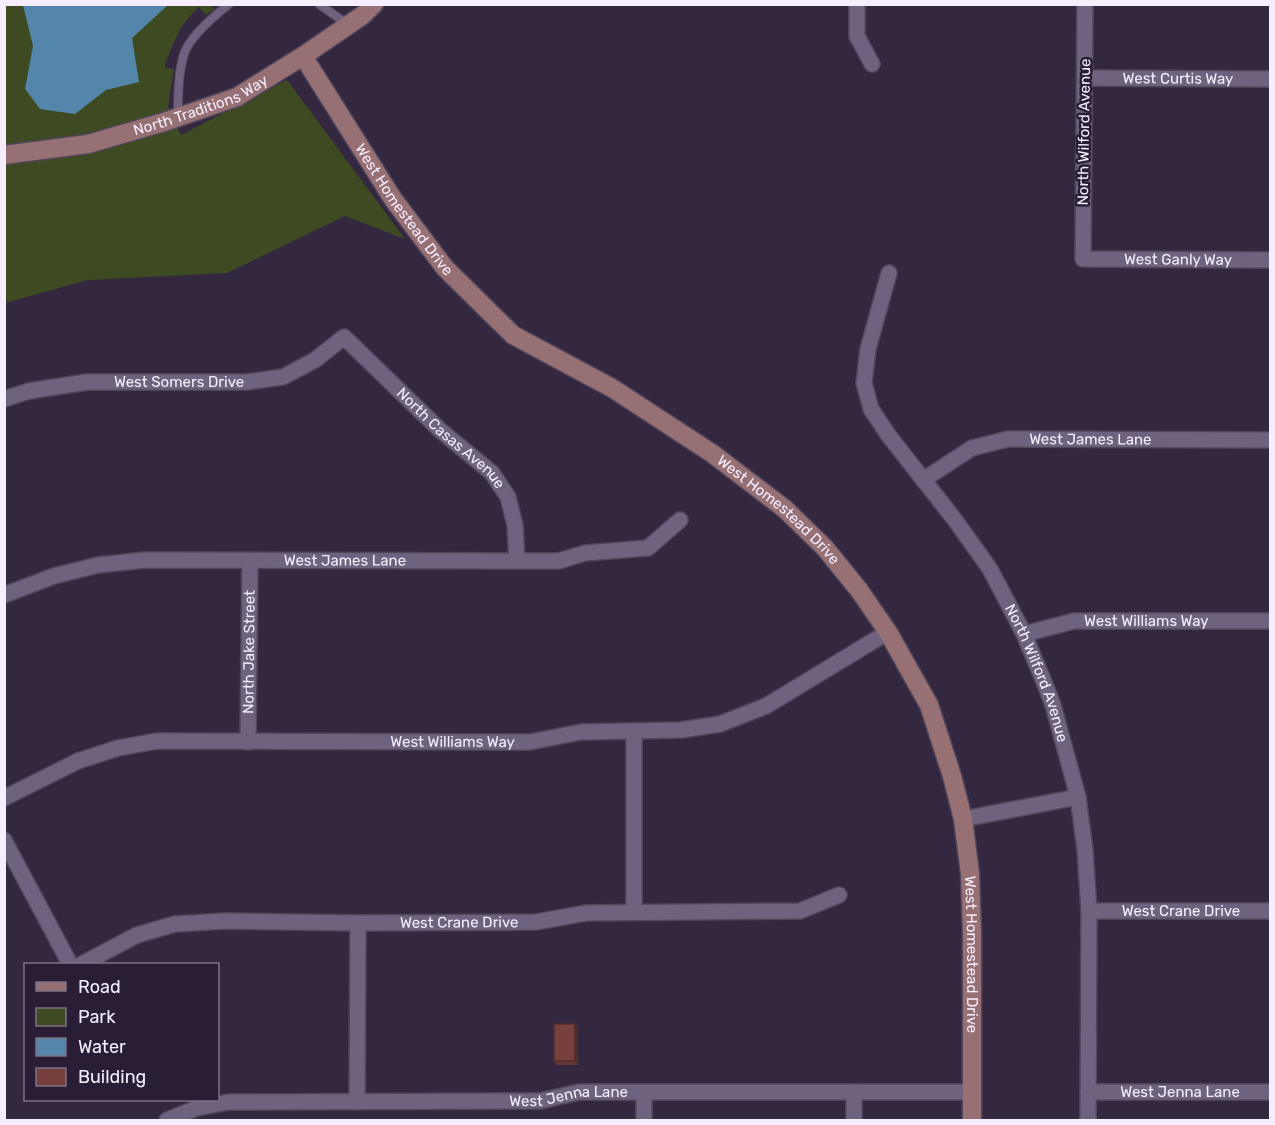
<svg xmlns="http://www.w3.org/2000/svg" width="1275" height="1125" viewBox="0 0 1275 1125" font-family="Rubik,sans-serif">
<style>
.green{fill:#3e4b22}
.water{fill:#5486ab}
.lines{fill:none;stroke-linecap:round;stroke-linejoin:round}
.lane-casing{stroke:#50455b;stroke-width:10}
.street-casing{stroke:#50455b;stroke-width:18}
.secondary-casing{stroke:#50455b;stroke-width:21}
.lane{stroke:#6f627e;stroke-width:8}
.street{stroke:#6f627e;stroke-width:15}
.secondary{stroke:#977074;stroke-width:18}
.wall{fill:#663734}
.shaded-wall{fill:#532d2b}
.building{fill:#77403d;stroke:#532d2b;stroke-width:1.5}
.labels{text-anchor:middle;stroke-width:5;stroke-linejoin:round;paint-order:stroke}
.street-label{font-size:15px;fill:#f6eeff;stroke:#2a1e36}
</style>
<rect width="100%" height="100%" fill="#342841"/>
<!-- green -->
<path class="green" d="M5,5H211L214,9L206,15L199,7C181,22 174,42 165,64V68L174,69L168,107L181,135L287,80L405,239L345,216L227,273L88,280L5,303Z"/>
<!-- water -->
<path class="water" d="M23,5V4L168,5L132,38L139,82L106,90L75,114L40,109L25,89L33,46Z"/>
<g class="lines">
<!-- lane casing -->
<g class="lane-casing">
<path id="lane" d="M319,4L347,24
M178,116C178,95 178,74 184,54C190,36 214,16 229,4"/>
</g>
<!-- street casing -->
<g class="street-casing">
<g id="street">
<path d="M857,4V36L872,64"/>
<path id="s1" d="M1085,4L1083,259L1270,260"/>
<path id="s2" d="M1085,78L1270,79"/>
<path id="s3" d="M889,273L868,349L864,383L871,409L889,436L955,520L990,569L1024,634L1044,682L1053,705L1078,797L1085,850L1089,911L1088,1120"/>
<path id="s4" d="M4,399L29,391L87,382H247L283,377L315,360L344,337L440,430L492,473L508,497L515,525L517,561"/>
<path id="s5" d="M923,480L972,448L1008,439L1270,440"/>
<path id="s6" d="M4,595L54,576L98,565L145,560L559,561L585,553L648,548L680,520"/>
<path id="s7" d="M1024,634L1074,621H1270"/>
<path d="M634,732V912"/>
<path id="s8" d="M248,742L250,561"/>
<path id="s9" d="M4,798L78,761L118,748L157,741L530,742L581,732L681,730L720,724L766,706L888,632"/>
<path d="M963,819L1078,797"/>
<path d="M4,840L70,964"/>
<path id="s10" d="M1089,911H1270"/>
<path id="s11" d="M82,964L137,935L175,924L226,921L358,923L536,922L586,913L800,911L839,895"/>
<path id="s12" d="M1088,1092H1270"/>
<path d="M644,1093V1120"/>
<path d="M357,1102L358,923"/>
<path id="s13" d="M167,1120L197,1108L228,1102L540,1101L579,1092H972"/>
<path d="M854,1120V1093"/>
</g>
</g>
<!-- secondary casing -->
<g class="secondary-casing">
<g id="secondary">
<path id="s14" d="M303,56L393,199L445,268L513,335L612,388L713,454L785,509L825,548L859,590L888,632L929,705L952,776L963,819L970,874L972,933V1120"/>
<path id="s15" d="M4,155L88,144L164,122L237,97L303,56L363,15L374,4"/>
</g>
</g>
<!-- lane -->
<use href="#lane" class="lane"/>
<!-- street -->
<use href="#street" class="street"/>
<!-- secondary -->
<use href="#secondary" class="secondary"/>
</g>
<!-- wall -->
<path class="wall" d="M575,1024L578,1028V1065H557L554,1061Z"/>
<!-- shaded-wall -->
<path class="shaded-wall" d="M575,1024L578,1028V1065L575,1061Z"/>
<!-- building -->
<path class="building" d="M554,1024H575V1061H554Z"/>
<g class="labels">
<!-- street labels -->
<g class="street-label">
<text dy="5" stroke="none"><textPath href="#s2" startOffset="93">West Curtis Way</textPath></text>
<text dy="5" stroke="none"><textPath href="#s15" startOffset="204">North Traditions Way</textPath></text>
<text transform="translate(1084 132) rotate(-89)" y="5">North Wilford Avenue</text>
<text dy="5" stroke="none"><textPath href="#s14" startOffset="184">West Homestead Drive</textPath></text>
<text dy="5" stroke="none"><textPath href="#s1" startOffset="350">West Ganly Way</textPath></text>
<text dy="5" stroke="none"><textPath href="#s4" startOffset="177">West Somers Drive</textPath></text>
<text dy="5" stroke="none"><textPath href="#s4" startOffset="502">North Casas Avenue</textPath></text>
<text dy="5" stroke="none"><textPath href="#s5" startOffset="178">West James Lane</textPath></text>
<text dy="5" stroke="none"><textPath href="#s14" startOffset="670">West Homestead Drive</textPath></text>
<text dy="5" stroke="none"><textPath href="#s6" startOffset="346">West James Lane</textPath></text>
<text dy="5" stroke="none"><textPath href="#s7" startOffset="124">West Williams Way</textPath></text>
<text dy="5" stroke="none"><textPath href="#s8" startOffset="90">North Jake Street</textPath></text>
<text dy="5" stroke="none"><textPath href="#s3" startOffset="454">North Wilford Avenue</textPath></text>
<text dy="5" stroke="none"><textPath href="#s9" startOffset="460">West Williams Way</textPath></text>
<text dy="5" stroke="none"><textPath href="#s10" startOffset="92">West Crane Drive</textPath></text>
<text dy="5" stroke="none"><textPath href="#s11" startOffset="386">West Crane Drive</textPath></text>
<text dy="5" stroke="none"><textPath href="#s14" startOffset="1174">West Homestead Drive</textPath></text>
<text dy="5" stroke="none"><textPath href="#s12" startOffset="92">West Jenna Lane</textPath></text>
<text dy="5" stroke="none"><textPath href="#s13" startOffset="405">West Jenna Lane</textPath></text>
</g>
</g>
<!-- border -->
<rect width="1275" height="1125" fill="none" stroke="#f6eeff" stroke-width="12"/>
<!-- legend -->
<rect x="24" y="963" width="195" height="138" fill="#2a1e36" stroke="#7c7186" stroke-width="1.5"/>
<rect x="36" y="982" width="30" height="9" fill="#977074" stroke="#7c7186" stroke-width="1.5"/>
<text x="78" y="993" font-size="18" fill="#f6eeff">Road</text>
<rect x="36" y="1008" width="30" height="18" fill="#3e4b22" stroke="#7c7186" stroke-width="1.5"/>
<text x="78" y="1023" font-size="18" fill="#f6eeff">Park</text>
<rect x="36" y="1038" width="30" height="18" fill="#5486ab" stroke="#7c7186" stroke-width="1.5"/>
<text x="78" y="1053" font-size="18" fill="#f6eeff">Water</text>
<rect x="36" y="1068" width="30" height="18" fill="#77403d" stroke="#7c7186" stroke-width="1.5"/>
<text x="78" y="1083" font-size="18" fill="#f6eeff">Building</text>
</svg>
